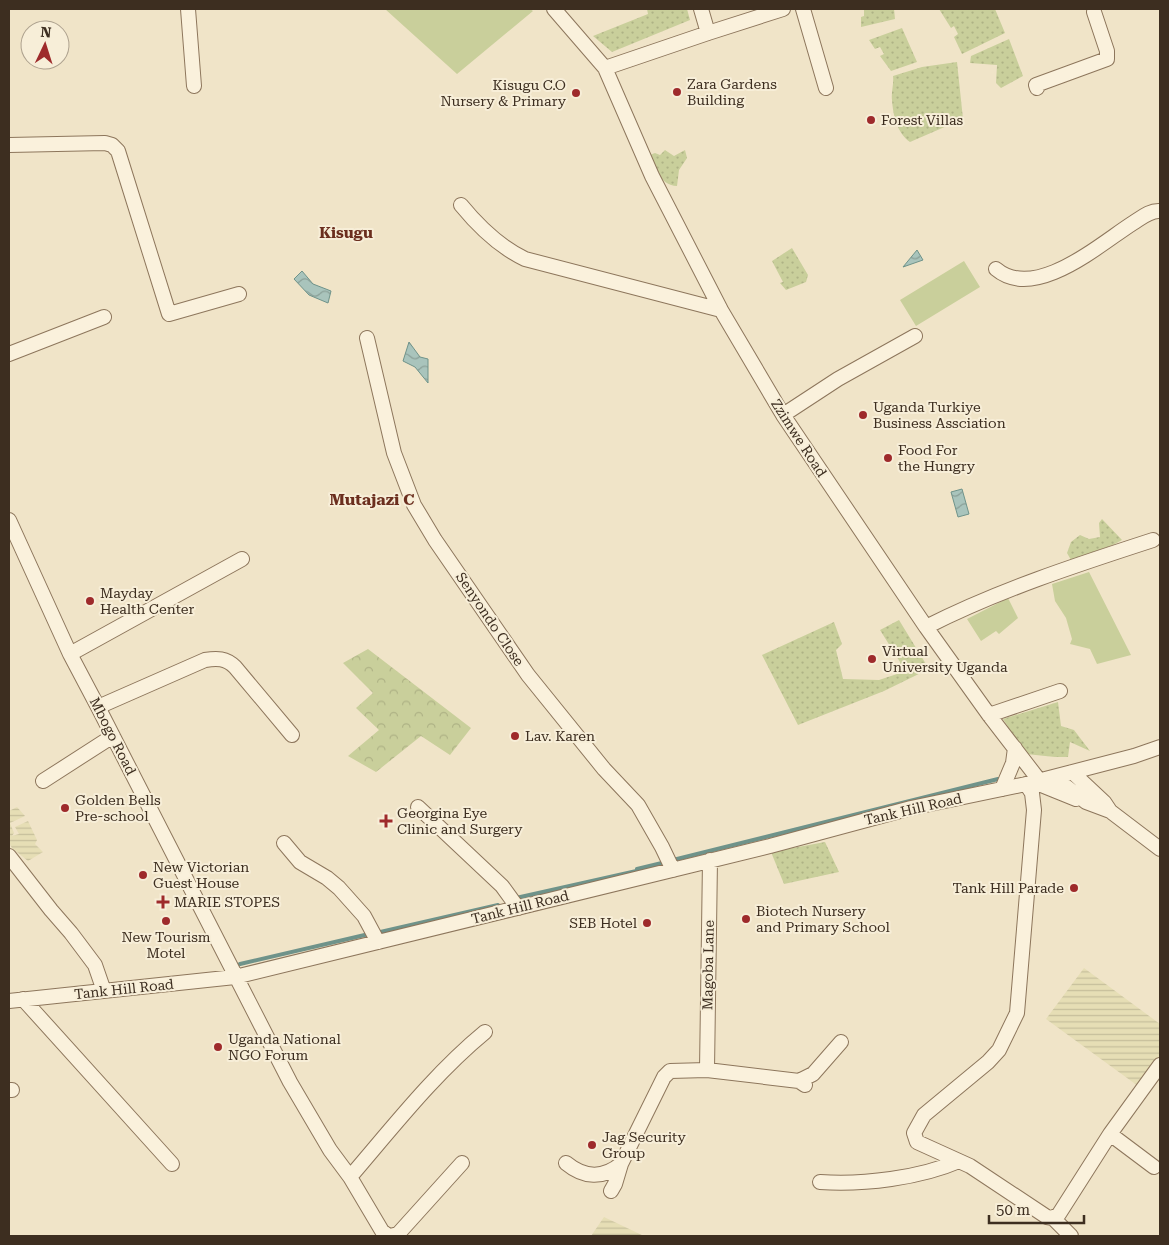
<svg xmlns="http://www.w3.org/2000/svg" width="1169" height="1245" viewBox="0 0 1169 1245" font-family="'Roboto Serif',serif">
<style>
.farmland{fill:url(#farmland-rules)}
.green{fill:#c9cf9b}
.forest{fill:url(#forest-crowns)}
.garden{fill:url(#garden-dots)}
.water{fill:url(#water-waves);stroke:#6f938a}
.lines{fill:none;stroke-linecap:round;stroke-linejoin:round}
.stream{stroke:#6f938a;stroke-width:4}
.minor-casing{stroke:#8d765c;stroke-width:16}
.minor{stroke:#faf1dc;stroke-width:14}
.poi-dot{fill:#9e2a2b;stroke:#f7eed8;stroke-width:2}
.labels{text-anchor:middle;stroke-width:4;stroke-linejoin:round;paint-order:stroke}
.poi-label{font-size:14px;fill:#3d2e20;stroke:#f7eed8;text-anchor:start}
.street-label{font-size:14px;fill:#3d2e20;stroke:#f7eed8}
.neighbourhood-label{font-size:15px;font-weight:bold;fill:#6b2e1e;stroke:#f7eed8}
.quarter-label{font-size:16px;font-weight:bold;fill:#6b2e1e;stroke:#f7eed8}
</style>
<defs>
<pattern id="farmland-rules" width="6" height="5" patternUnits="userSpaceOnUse" patternTransform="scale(1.25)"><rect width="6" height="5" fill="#e6deb5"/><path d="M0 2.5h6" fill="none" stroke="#c6bf9b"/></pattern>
<pattern id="forest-crowns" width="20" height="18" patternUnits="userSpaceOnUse" patternTransform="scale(1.25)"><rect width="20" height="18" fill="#c9cf9b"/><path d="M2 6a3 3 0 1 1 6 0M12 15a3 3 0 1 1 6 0" fill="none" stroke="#aeb285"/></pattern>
<pattern id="garden-dots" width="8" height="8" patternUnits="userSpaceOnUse" patternTransform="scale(1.25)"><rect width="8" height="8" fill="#c9cf9b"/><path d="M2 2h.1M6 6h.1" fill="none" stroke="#aeb285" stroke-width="1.8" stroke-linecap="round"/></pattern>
<pattern id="water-waves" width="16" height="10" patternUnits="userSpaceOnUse" patternTransform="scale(1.25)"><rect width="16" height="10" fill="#a9c4bc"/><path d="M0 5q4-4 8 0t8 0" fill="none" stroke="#8ba098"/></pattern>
</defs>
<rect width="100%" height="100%" fill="#f0e4c8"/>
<!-- farmland -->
<path class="farmland" d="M17,807L25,816L10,823L14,833L12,836L19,834L15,827L28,821L37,840L35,844L43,852L28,861L12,848L9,843V811Z
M1084,968L1160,1024V1055L1138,1086L1046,1019Z
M604,1217L644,1236H591Z"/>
<!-- green -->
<path class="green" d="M385,9H530L533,11L457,74Z
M964,261L980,287L916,326L900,300Z
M1089,572L1131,655L1097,664L1090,649L1070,644L1072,639L1066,618L1055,601L1052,584Z
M1008,598L1018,618L999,634L996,631L981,641L967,619Z"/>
<!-- forest -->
<path class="forest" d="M368,649L471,728L450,755L421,736L376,772L348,756L379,730L356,708L373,693L343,663Z"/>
<!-- garden -->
<path class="garden" d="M647,9H687L690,20L612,52L593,36L648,14Z
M864,9H894L895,19L861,27V17L864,16Z
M939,9H995L1005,33L962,54L954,37L958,34L954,26L951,28Z
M902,28L917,62L891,71L880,56L884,54L880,47L875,49L869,40Z
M1009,39L1023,76L1001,88L996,83L997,65L970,63L971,56Z
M957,62L963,119L910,142C897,133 893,115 892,100C891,93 894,84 893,76L922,67Z
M665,150L674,156L685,150L687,158L679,170L677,186C660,185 656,169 650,155L655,153L660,155Z
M792,248L808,275L806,282L786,290L780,283L783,282L772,261Z
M1102,519L1122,540L1113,545L1071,560L1067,553L1071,542L1080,535L1089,539L1100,537L1099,523Z
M899,620L929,669L884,691L798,725L762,655L834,622L842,644L836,650L843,679L879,680L900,673V662L880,630Z
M1058,702L1061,726L1074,730L1090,751L1070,742L1068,757H1055L1026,754L1003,719Z
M825,842L839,872L784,884L771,852Z"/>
<!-- water -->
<path class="water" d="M917,250L923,260L903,267Z
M302,271L313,284L331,291L328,303L309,295L294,279Z
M409,342L420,357L428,359V383L415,367L403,361Z
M962,489L969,514L958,517L951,492Z"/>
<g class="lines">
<!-- stream -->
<path class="stream" d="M673,860L998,779
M637,869L666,862
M516,898L641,870
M376,933L498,905
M240,964L369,934"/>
<!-- minor casing -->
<g class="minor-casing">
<path id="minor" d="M188,9L194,86
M554,9L605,68L652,176L721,310L783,415L926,627L989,715L1039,780
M701,9L708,33
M803,9L826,88
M605,68L708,33L783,9
M1037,88L1036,85L1107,59V51L1094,12
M9,145L105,143L112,145L118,151L169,314L239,294
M461,205C479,227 500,247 525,259L721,310
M996,269C1035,302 1100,244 1133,223C1141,218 1150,210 1160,211
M367,338L394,453L414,505L435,540L528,675L604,769L638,805L662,847L673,870
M9,354L104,317
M783,415L838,379L915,336
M9,520L70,654L98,707L290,1082L330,1150L350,1177L382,1231L388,1236
M926,627C999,590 1076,565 1153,540
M70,654L242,559
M98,707L205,660C217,658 226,658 235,667L292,735
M989,715L1060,691
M1072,772L1104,802L1110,811
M1054,777L1086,802L1110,811L1160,849
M43,781L113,736
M1034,782L1076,799
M1026,784L1032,793L1034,810L1017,1013L999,1050L988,1062L924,1115L914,1133L917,1142L970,1166L1047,1217L1053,1218L1071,1236
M1002,789L1013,763L1015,748
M418,807L502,886L518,908
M284,843L300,862L327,878L339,888L364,916L378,942
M9,856L51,910L71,933L95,965L104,991
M23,999L172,1164
M9,1001L235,977L770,846L911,808L1026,784L1134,756L1160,747
M707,1070L799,1081L805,1085
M799,1081L813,1074L841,1042
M9,1090H12
M1110,1134L1154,1167
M566,1163C584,1178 603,1179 621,1164L664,1077L670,1071L707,1070L710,860
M350,1177C393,1127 434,1074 485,1032
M820,1182C863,1185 920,1178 959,1161
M611,1191L615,1184L621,1164
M1053,1218L1059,1214L1110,1134L1160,1065
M390,1236L398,1234L462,1163"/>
</g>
<!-- minor -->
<use href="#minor" class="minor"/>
</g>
<!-- markers -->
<g class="poi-dot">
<circle cx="677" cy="92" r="5"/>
<circle cx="576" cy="93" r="5"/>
<circle cx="871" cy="120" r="5"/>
<circle cx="863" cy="415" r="5"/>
<circle cx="888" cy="458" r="5"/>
<circle cx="90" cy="601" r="5"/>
<circle cx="872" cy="659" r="5"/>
<circle cx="515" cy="736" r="5"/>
<circle cx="65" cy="808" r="5"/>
<path d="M383.5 813.5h5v5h5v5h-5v5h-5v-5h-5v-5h5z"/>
<circle cx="143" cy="875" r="5"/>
<circle cx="1074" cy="888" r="5"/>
<path d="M160.5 894.5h5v5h5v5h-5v5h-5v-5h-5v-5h5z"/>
<circle cx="746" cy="919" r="5"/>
<circle cx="166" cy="921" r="5"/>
<circle cx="647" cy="923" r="5"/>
<circle cx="218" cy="1047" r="5"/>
<circle cx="592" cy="1145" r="5"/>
</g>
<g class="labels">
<!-- poi labels -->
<g class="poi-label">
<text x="687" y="89">Zara Gardens<tspan x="687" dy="16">Building</tspan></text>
<text x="566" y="90" text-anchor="end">Kisugu C.O<tspan x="566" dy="16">Nursery &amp; Primary</tspan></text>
<text x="881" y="125">Forest Villas</text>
<text x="873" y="412">Uganda Turkiye<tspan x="873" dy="16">Business Assciation</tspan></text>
<text x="898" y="455">Food For<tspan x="898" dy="16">the Hungry</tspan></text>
<text x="100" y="598">Mayday<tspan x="100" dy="16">Health Center</tspan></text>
<text x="882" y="656">Virtual<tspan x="882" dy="16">University Uganda</tspan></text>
<text x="525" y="741">Lav. Karen</text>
<text x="75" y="805">Golden Bells<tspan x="75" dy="16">Pre-school</tspan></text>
<text x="397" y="818">Georgina Eye<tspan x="397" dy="16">Clinic and Surgery</tspan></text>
<text x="153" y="872">New Victorian<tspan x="153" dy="16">Guest House</tspan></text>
<text x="1064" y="893" text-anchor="end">Tank Hill Parade</text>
<text x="174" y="907">MARIE STOPES</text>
<text x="756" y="916">Biotech Nursery<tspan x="756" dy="16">and Primary School</tspan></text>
<text x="637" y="928" text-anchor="end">SEB Hotel</text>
<text x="166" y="942" text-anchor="middle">New Tourism<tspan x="166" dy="16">Motel</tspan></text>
<text x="228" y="1044">Uganda National<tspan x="228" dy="16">NGO Forum</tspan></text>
<text x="602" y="1142">Jag Security<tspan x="602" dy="16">Group</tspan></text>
</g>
<!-- street labels -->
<g class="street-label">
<text transform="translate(799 438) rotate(57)" y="5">Zzimwe Road</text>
<text transform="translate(490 619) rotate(56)" y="5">Senyondo Close</text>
<text transform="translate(113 736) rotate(63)" y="5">Mbogo Road</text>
<text transform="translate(913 809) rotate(-13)" y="5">Tank Hill Road</text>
<text transform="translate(520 907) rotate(-14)" y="5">Tank Hill Road</text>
<text transform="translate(708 965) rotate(-89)" y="5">Magoba Lane</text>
<text transform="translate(124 989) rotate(-6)" y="5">Tank Hill Road</text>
</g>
<!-- neighbourhood labels -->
<g class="neighbourhood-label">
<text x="346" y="238">Kisugu</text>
</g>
<!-- quarter labels -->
<g class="quarter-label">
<text x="372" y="505">Mutajazi C</text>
</g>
</g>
<!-- border -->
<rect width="1169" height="1245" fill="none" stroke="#3d2e20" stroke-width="20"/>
<!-- north arrow -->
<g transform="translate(45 45) rotate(4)"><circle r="24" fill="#f7eed8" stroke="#ada18e"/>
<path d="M0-4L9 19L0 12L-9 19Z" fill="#9e2a2b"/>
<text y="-8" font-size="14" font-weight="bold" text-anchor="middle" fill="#3d2e20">N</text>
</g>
<!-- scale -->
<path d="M989 1215v8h95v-8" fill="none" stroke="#3d2e20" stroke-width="2.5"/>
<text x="996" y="1215" font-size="15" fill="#3d2e20" stroke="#f7eed8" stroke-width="4" paint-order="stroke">50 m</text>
</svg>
